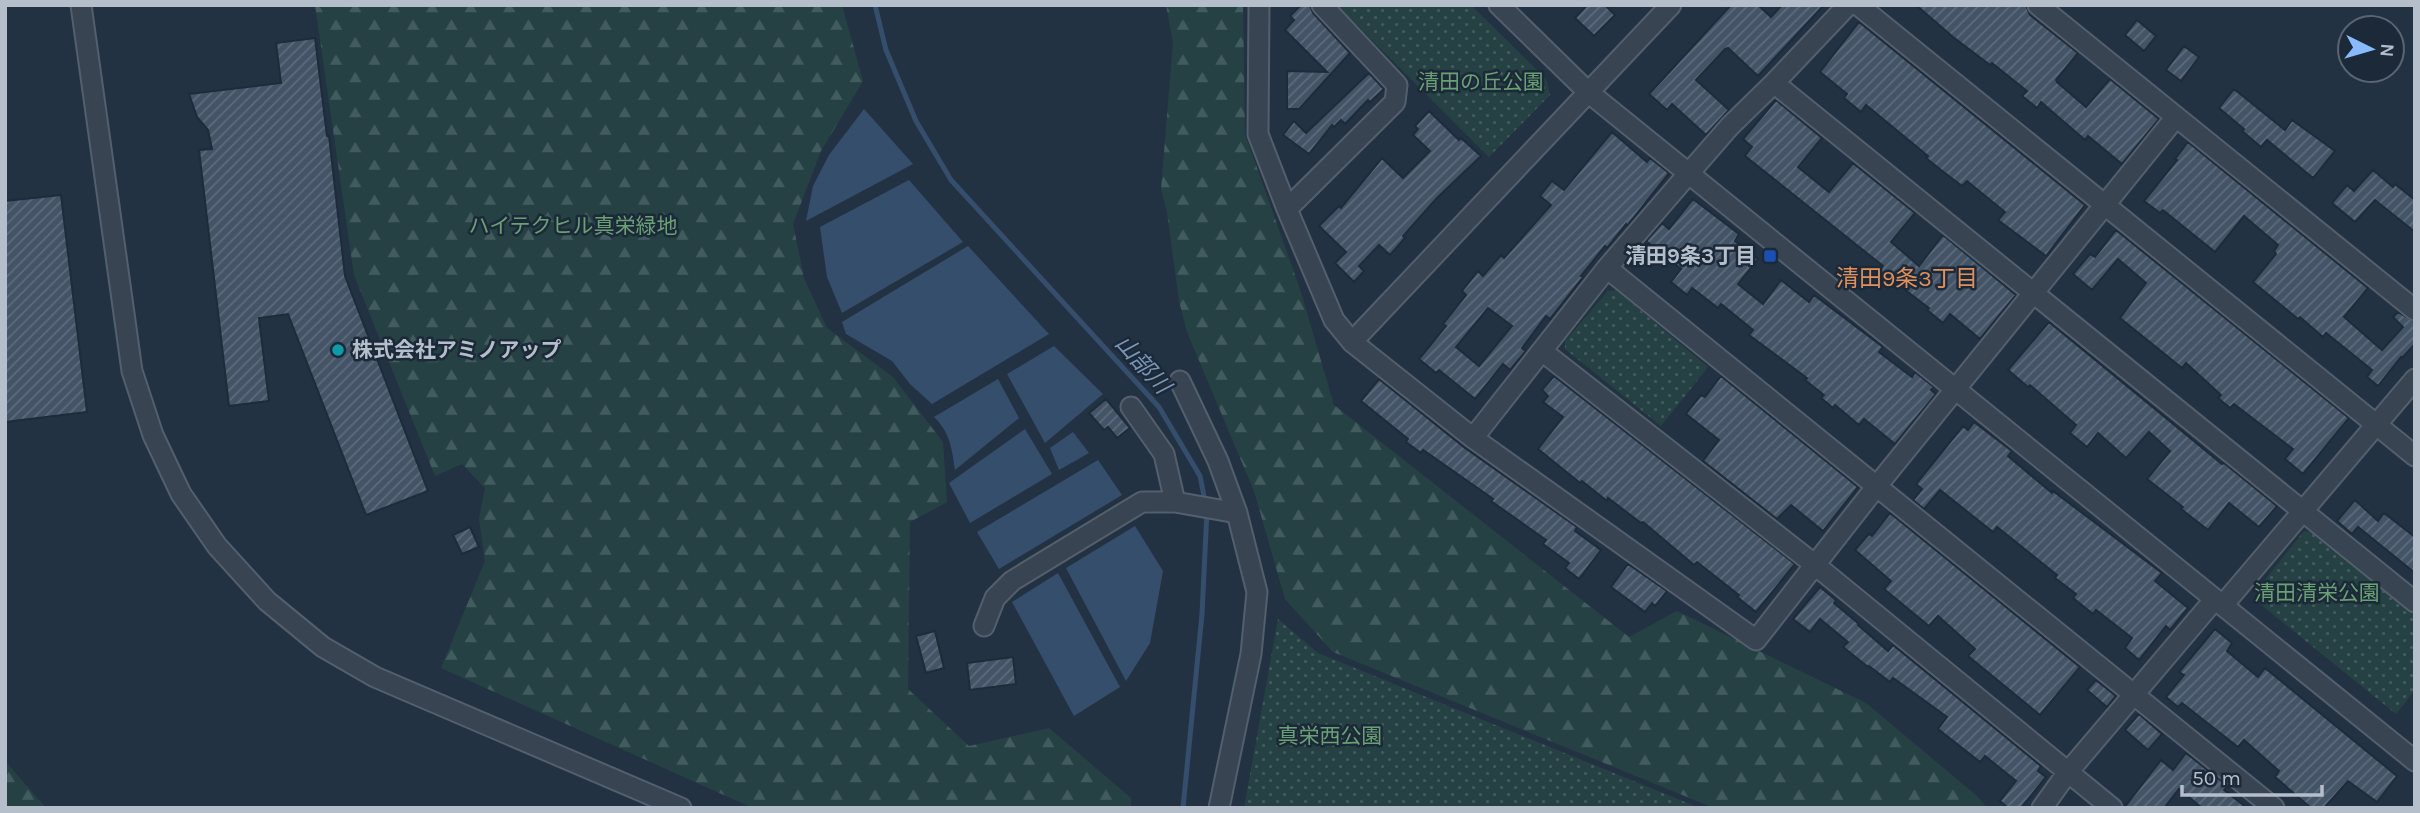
<svg xmlns="http://www.w3.org/2000/svg" width="2420" height="813" viewBox="0 0 2420 813" font-family="Karla,'Noto Sans JP',sans-serif">
<style>
.forest{fill:url(#forest-firs)}
.park{fill:url(#park-dots)}
.water{fill:#354e6b}
.lines{fill:none;stroke-linecap:round;stroke-linejoin:round}
.stream{stroke:#354e6b;stroke-width:5}
.building{fill:url(#building-hatch);stroke:#1e2b3a;stroke-width:2;fill-rule:evenodd}
.minor-casing{stroke:#535f6c;stroke-width:23}
.minor{stroke:#384452;stroke-width:19}
.transit-dot{fill:#1a4fb4;stroke:#1c2938;stroke-width:2.5}
.culture-dot{fill:#0f9aa8;stroke:#1c2938;stroke-width:2.5}
.labels{text-anchor:middle;stroke-width:5;stroke-linejoin:round;paint-order:stroke}
.park-label{font-size:21px;fill:#69a074;stroke:#1c2938}
.poi-label{font-size:21px;font-weight:bold;fill:#b5bfcc;stroke:#1c2938;text-anchor:end}
.neighbourhood-label{font-size:23px;fill:#e0905c;stroke:#1c2938}
.water-label{font-size:23px;font-style:italic;fill:#7996b7;stroke:#1c2938}
</style>
<defs>
<pattern id="forest-firs" width="22" height="20" patternUnits="userSpaceOnUse" patternTransform="scale(1.75)"><rect width="22" height="20" fill="#254144"/><path d="M5 1l3.5 6h-7zM16 11l3.5 6h-7z" fill="#425b5e"/></pattern>
<pattern id="park-dots" width="8" height="8" patternUnits="userSpaceOnUse" patternTransform="scale(1.75)"><rect width="8" height="8" fill="#254144"/><path d="M2 2h.1M6 6h.1" fill="none" stroke="#425b5e" stroke-width="1.8" stroke-linecap="round"/></pattern>
<pattern id="building-hatch" width="6" height="6" patternUnits="userSpaceOnUse" patternTransform="scale(1.75)"><rect width="6" height="6" fill="#445467"/><path d="M-1 1l2-2M0 6l6-6M5 7l2-2" fill="none" stroke="#5d6b7c"/></pattern>
</defs>
<rect width="100%" height="100%" fill="#233243"/>
<!-- forest -->
<path class="forest" d="M315,5H842L863,81L821,151L793,224L804,278L827,328L893,377L943,442L947,502L910,522L908,689L969,746L1049,728L1131,798V808H753L441,668L485,561L479,518L485,488L462,464L435,476L354,275Z
M1166,5H1243L1245,134L1300,289L1334,405L1629,637L1677,611L1866,703L1977,796L1987,808H1714L1333,652L1285,599L1254,491L1187,332L1179,301L1167,212L1161,189L1173,42Z
M5,761L46,808H5Z"/>
<!-- park -->
<path class="park" d="M1343,5H1471L1546,79L1550,95L1489,157L1340,8Z
M1616,290L1708,367L1661,426L1565,349V341L1608,291Z
M2304,531L2312,532L2415,616V690L2396,714L2259,603L2256,591Z
M1278,619L1318,653L1700,808H1244Z"/>
<!-- water -->
<path class="water" d="M864,109L913,164L806,221L813,186L829,155Z
M909,180L963,242L842,313L827,277L820,227Z
M968,246L1049,334L932,404L910,384L892,361L846,334L842,322Z
M1054,346L1103,394L1045,443L1007,374Z
M998,379L1019,418L955,470C952,449 950,432 934,417Z
M1025,429L1052,474L970,523L949,483Z
M1073,432L1089,453L1059,470L1050,448Z
M1098,460L1122,495L999,569L977,532Z
M1135,526L1163,571L1150,643L1126,681L1066,568Z
M1058,573L1120,687L1074,716L1012,602Z"/>
<g class="lines">
<!-- stream -->
<path class="stream" d="M875,5L886,50L916,121L951,180L1159,407L1200,476L1205,501
M1183,808L1202,614L1207,511"/>
</g>
<!-- building -->
<path class="building" d="M1301,5H1310L1313,13L1350,53L1299,109H1287V71L1327,72L1285,30L1294,20L1290,16Z
M1587,5H1605L1615,15L1594,36L1575,18Z
M1731,5H1758L1771,17L1782,5H1824L1758,76L1728,48L1725,49L1696,80L1729,110L1706,135L1672,104L1667,110L1649,94Z
M1916,5H2026L2030,15L2078,53L2056,80L2057,82L2086,107L2110,79L2159,119L2122,164L2088,136L2085,140L2041,102L2037,108L2022,96L2027,91L1992,63L1990,65L1953,37Z
M2137,20L2156,36L2144,51L2125,35Z
M1859,22L2085,205L2046,256L1998,220L2005,212L1967,181L1962,186L1941,170L1926,158L1928,156L1866,105L1861,112L1844,98L1847,94L1820,72Z
M315,38L327,136H329L345,276L428,491L366,515L288,314L259,318L269,401L229,406L199,150L212,149L208,130L197,117L189,94L281,83L276,43Z
M2184,46L2199,57L2181,81L2166,70Z
M1369,73L1384,89L1370,102L1368,100L1345,124L1341,120L1334,127L1332,125L1309,154L1283,135L1294,121L1306,133Z
M2234,89L2285,130L2292,120L2335,151L2313,178L2267,140L2261,147L2242,131L2244,129L2219,108Z
M1776,100L1822,138L1798,167L1829,192L1853,163L1915,213L1891,242L1919,266L1943,235L2016,295L1980,339L1950,314L1943,323L1927,310L1929,308L1896,283L1892,287L1877,273L1883,266L1745,156L1752,147L1743,139Z
M1429,111L1459,140L1461,138L1481,156L1437,198L1403,236L1405,238L1390,255L1379,245L1359,266L1364,271L1354,282L1335,263L1346,252L1319,226L1339,206L1341,208L1382,158L1403,178L1430,151L1413,135L1418,129L1415,126Z
M1612,132L1647,162L1650,158L1669,173L1627,226L1626,224L1607,248L1605,246L1581,276L1583,277L1550,319L1546,316L1522,348L1526,351L1510,370L1503,364L1475,399L1439,370L1436,373L1419,359L1446,326L1443,324L1466,295L1462,291L1478,271L1483,276L1501,255L1504,258L1551,205L1540,196L1552,181L1564,190ZM1488,308L1512,326L1479,366L1456,347Z
M2188,142L2368,288L2344,317L2382,350L2403,327L2393,317L2398,312L2415,322V344L2402,358L2401,357L2378,386L2367,377L2372,370L2326,333L2323,337L2300,317L2298,319L2253,282L2276,254L2274,251L2278,245L2244,216L2215,252L2163,210L2160,213L2144,201L2177,160L2175,159Z
M2373,170L2393,187L2395,184L2415,200V232L2375,200L2355,222L2332,203L2347,185L2354,191Z
M61,195L87,412L5,422V201Z
M1693,199L1739,234L1735,241L1758,259L1738,284L1763,304L1781,280L1809,302L1814,295L1883,347L1879,352L1912,377L1915,372L1934,387L1931,390L1936,394L1895,444L1864,419L1859,425L1835,405L1833,408L1821,398L1824,395L1805,380L1807,378L1749,335L1753,330L1721,304L1718,308L1692,288L1687,295L1671,282L1681,269L1646,241L1662,223L1669,229Z
M2116,230L2349,418L2303,474L2285,459L2293,449L2234,404L2230,408L2218,398L2221,395L2186,363L2182,368L2120,318L2146,283L2118,259L2092,290L2073,274L2090,254L2095,257Z
M2049,322L2222,464L2224,463L2277,506L2259,527L2229,503L2208,530L2181,509L2183,507L2147,479L2170,451L2149,432L2126,458L2098,433L2087,447L2070,433L2076,425L2030,385L2028,387L2008,370Z
M1554,376L1795,564L1756,612L1737,597L1739,595L1697,562L1694,565L1643,522L1641,523L1608,498L1607,501L1582,481L1580,483L1538,449L1563,417L1543,402L1548,396L1542,390Z
M1721,376L1858,487L1823,531L1791,505L1777,519L1703,461L1719,440L1686,414L1701,395L1705,397Z
M1379,379L1465,448L1577,527L1575,531L1601,550L1579,579L1565,568L1569,563L1543,544L1546,540L1491,501L1493,499L1423,450L1421,453L1406,442L1408,439L1361,401Z
M1106,399L1130,428L1117,438L1108,427L1104,430L1089,413Z
M1974,422L2012,451L2008,456L2052,493L2053,491L2162,573L2155,581L2188,608L2170,630L2166,626L2139,660L2125,648L2132,638L2096,610L2093,614L2073,598L2076,594L2055,578L2057,575L1997,527L1993,532L1940,490L1924,509L1913,500L1922,489L1916,484L1963,426L1968,430Z
M2355,500L2378,521L2384,513L2415,537V573L2358,527L2352,534L2337,521Z
M1890,513L2080,667L2040,715L1968,656L1975,649L1938,616L1929,626L1884,589L1891,581L1855,550L1869,534L1872,536Z
M470,527L479,547L462,554L453,535Z
M1628,564L1667,591L1655,606L1652,603L1645,612L1611,587Z
M1820,587L1836,600L1834,603L1859,624L1858,625L1888,651L1893,645L2041,766L2038,771L2046,777L2021,808H2008L2000,801L2016,781L1985,756L1980,762L1938,729L1947,717L1893,678L1890,682L1869,666L1868,667L1843,647L1848,642L1820,619L1810,632L1793,619Z
M2215,629L2232,643L2227,651L2258,677L2265,668L2397,776L2377,802L2348,781L2324,808H2311L2275,777L2279,771L2244,740L2238,747L2182,703L2178,707L2166,697L2184,675L2179,672Z
M935,631L944,668L926,673L916,636Z
M1013,657L1016,684L970,690L967,663Z
M2096,680L2116,696L2107,707L2087,690Z
M2139,714L2162,734L2148,750L2125,730Z
M2186,753L2228,786L2224,790L2247,808H2202L2179,789L2164,808H2124L2161,760L2173,770Z"/>
<g class="lines">
<!-- minor casing -->
<g class="minor-casing">
<path id="minor" d="M81,5L132,371L153,435L181,494L217,546L267,601L323,647L375,677L681,808
M1259,5L1258,134L1287,209L1334,320L1352,342L1473,438L1756,640L1876,487L2176,117
M1499,5L1588,92L2415,761
M1858,5L2415,456
M2038,5L2415,310
M1774,83L2415,602
M1287,209L1395,102L1397,85L1322,5
M1607,268L2274,808
M1352,342L1671,5
M1542,351L1814,564L2112,808
M1180,381L1218,461L1237,513L1257,592L1251,654L1219,808
M1131,407L1164,454L1175,502
M1473,438L1607,268L1689,173L1730,126L1774,83L1848,5
M2223,605L2415,379
M984,626L995,598L1012,581L1142,502H1175L1237,513
M2042,808L2068,772L2215,599"/>
</g>
<!-- minor -->
<use href="#minor" class="minor"/>
</g>
<!-- markers -->
<rect class="transit-dot" x="1763" y="249" width="14" height="14" rx="3.5"/>
<circle class="culture-dot" cx="338" cy="350" r="7"/>
<g class="labels">
<!-- park labels -->
<g class="park-label">
<text x="1481" y="89">清田の丘公園</text>
<text x="573" y="233">ハイテクヒル真栄緑地</text>
<text x="2317" y="600">清田清栄公園</text>
<text x="1330" y="743">真栄西公園</text>
</g>
<!-- poi labels -->
<g class="poi-label">
<text x="1756" y="263">清田9条3丁目</text>
<text x="352" y="357" text-anchor="start">株式会社アミノアップ</text>
</g>
<!-- neighbourhood labels -->
<g class="neighbourhood-label">
<text x="1907" y="286">清田9条3丁目</text>
</g>
<!-- water labels -->
<g class="water-label">
<text transform="translate(1143 364) rotate(48)" y="8">山部川</text>
</g>
</g>
<!-- border -->
<rect width="2420" height="813" fill="none" stroke="#b5bfcc" stroke-width="14"/>
<!-- north arrow -->
<g transform="translate(2371 49) rotate(95)"><circle r="33" fill="#1c2938" stroke="#596573" stroke-width="2"/>
<path d="M0-5L12 26L0 18L-12 26Z" fill="#87baff"/>
<text y="-10" font-size="19" font-weight="bold" text-anchor="middle" fill="#b5bfcc">N</text>
</g>
<!-- scale -->
<path d="M2182 785v10h140v-10" fill="none" stroke="#b5bfcc" stroke-width="3.5"/>
<text x="2192" y="785" font-size="21" fill="#b5bfcc" stroke="#1c2938" stroke-width="5" paint-order="stroke">50 m</text>
</svg>
